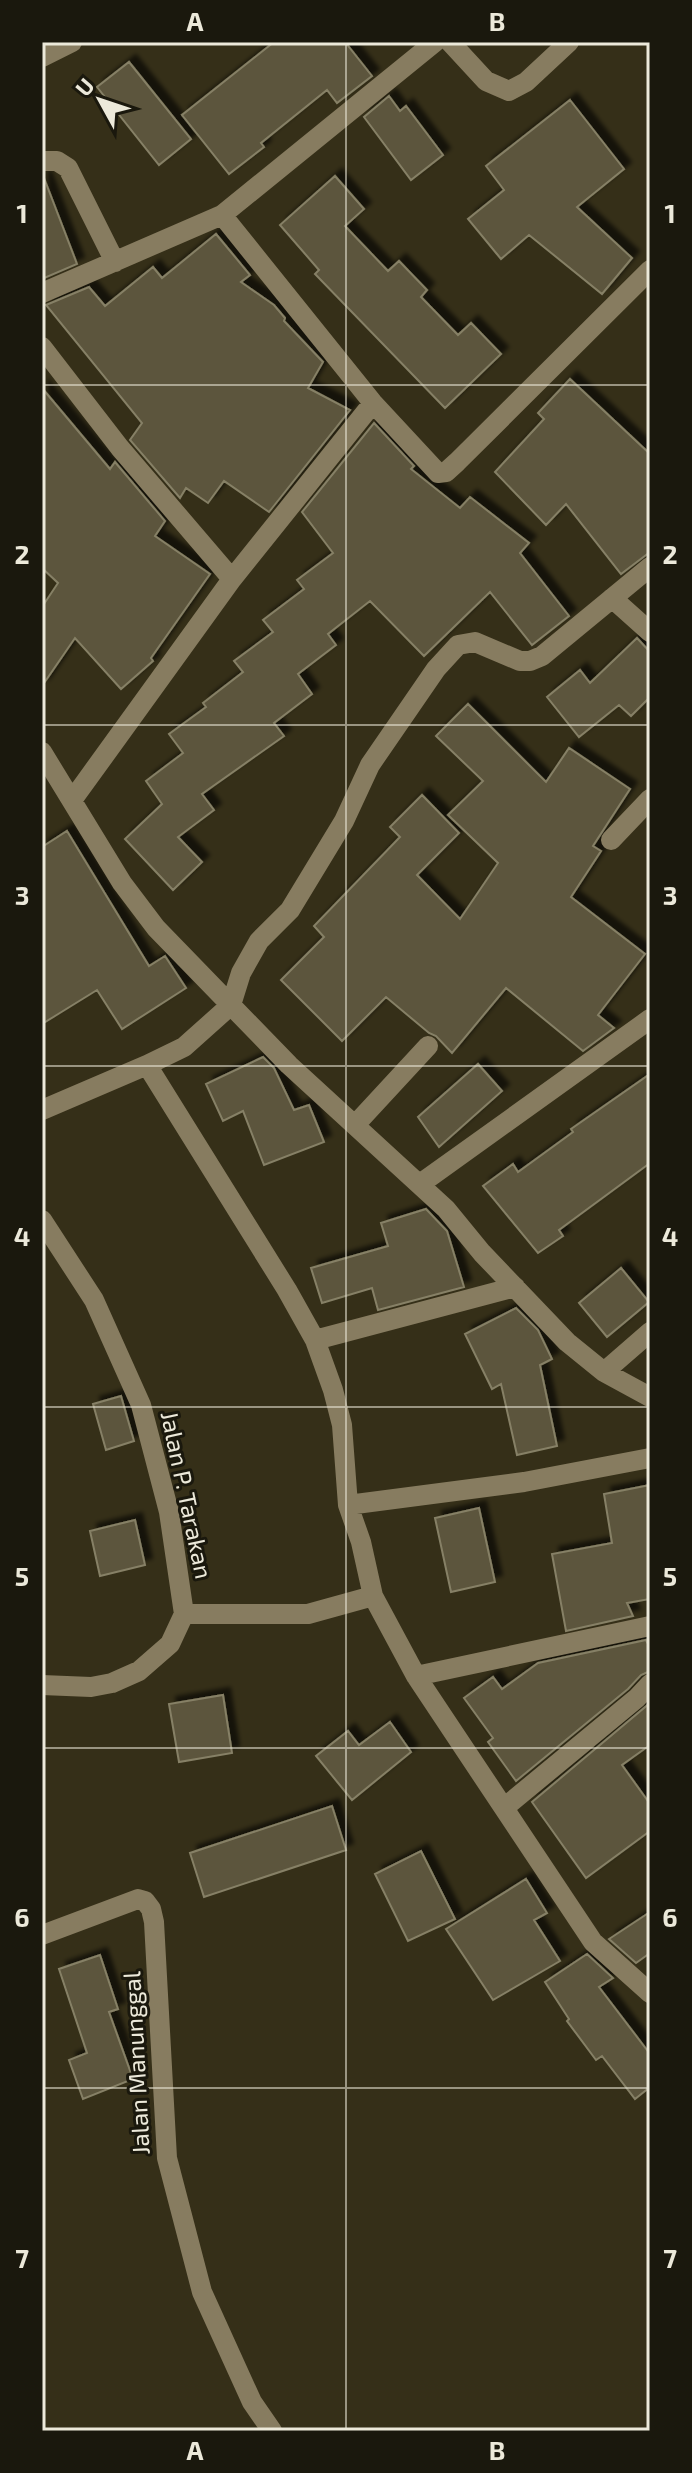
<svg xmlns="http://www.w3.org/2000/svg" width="692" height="2473" viewBox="0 0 692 2473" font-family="'Exo 2',sans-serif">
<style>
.building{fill:#5c553d;stroke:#868066;stroke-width:2;filter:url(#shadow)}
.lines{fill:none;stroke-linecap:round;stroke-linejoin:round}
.minor{stroke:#877c60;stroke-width:20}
.grid{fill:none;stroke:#ece9da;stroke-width:2;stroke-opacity:0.55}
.labels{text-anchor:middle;stroke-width:6;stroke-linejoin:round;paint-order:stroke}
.street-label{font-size:24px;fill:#ece9da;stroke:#1a180d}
.neatline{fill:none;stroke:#ece9da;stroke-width:3}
.grid-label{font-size:26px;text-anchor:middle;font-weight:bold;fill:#ece9da}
</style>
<defs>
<filter id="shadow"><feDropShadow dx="7" dy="-7" stdDeviation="2" flood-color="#0009"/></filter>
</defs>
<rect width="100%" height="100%" fill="#352f18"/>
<!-- building -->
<path class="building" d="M274,42H345L372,76L337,103L327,90L261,143L264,147L229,174L182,115Z
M129,62L191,139L159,165L97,87Z
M389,96L400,111L406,106L443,155L411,180L364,117Z
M570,100L624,169L577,207L632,258L602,294L529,235L501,259L468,219L504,190L486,166Z
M335,176L364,209L345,226L388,271L399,261L427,290L421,297L458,335L471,323L501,354L445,408L315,274L319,270L280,225Z
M44,178L77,264L42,279V179Z
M216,234L250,275L241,282L274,305L285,318L284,321L323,362L308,388L350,410L269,512L224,481L208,503L186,488L180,498L130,440L142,423L46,305L89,287L105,306L153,267L162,278Z
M570,379L650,454V552L621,574L566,504L546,525L495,472L544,419L538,413Z
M42,388L110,469L115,462L165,521L155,536L210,574L151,658L153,661L121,689L75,638L42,686V607L58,583L42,568Z
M374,423L414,466L411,469L460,508L470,497L529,543L520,553L569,616L532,645L490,592L424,656L370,601L328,634L336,645L298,674L312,694L274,723L284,736L202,794L214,810L178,837L202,862L173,890L125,839L162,804L146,781L183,753L169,734L206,707L203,703L243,672L234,661L273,632L263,620L304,589L297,580L333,553L302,512Z
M637,638L650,652V697L631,716L619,705L579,737L547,697L580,670L590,683Z
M468,704L546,782L569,748L630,789L593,846L601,851L571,897L645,954L598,1015L614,1028L583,1051L506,988L452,1053L436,1036L429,1033L386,997L342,1041L281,980L324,937L314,926L400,837L390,827L422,795L459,833L417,875L460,919L498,863L448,815L483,781L436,736Z
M67,831L149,966L165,956L186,988L122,1029L97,990L42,1024V847Z
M263,1057L274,1068L294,1110L309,1105L324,1142L264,1165L243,1111L223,1121L206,1084Z
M478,1064L502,1091L439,1147L418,1117Z
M650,1074V1163L559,1230L563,1236L538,1253L483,1186L513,1164L518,1172L573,1132L571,1129Z
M426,1209L447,1231L464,1287L378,1310L372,1288L322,1303L311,1268L388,1246L381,1223Z
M621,1268L649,1302L607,1337L579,1303Z
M516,1308L538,1330L552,1359L540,1365L557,1446L517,1455L501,1384L492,1389L465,1334Z
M121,1396L134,1441L106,1450L93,1404Z
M650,1485V1599L627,1603L633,1616L566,1631L552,1554L612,1543L604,1494Z
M479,1508L495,1582L451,1592L435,1518Z
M135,1520L145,1565L100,1576L90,1531Z
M646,1640L650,1648V1671L641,1675L628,1689L516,1781L488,1742L493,1738L464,1698L493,1677L502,1689L538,1663Z
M223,1695L232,1753L179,1762L169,1704Z
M650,1703V1745L622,1765L650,1804V1831L586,1878L532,1802Z
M390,1722L411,1752L352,1800L316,1756L348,1731L359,1745Z
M332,1806L346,1850L204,1897L190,1853Z
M421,1851L455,1919L408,1941L375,1874Z
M526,1879L547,1913L534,1920L560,1961L493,2000L446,1929Z
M650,1912V1953L636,1963L609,1939Z
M587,1954L613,1978L599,1987L650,2054V2087L635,2099L602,2056L596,2060L567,2021L569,2019L545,1982Z
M100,1955L118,2009L109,2012L133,2079L83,2099L69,2060L87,2053L59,1969Z"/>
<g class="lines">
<!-- minor -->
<path class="minor" d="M450,42L486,81L509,91L526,82L569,42
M42,57L72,42
M42,161H57L68,168L115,262
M222,215L373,403L438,473L446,472L457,462L650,270
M42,293L222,215L435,42
M42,347L120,448L232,579
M650,567L542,656L530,661H520L475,642L458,645L436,669L370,765L344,821L290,910L259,941L241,973L231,1005L184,1047L147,1065L287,1290L315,1340L333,1390L342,1425L348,1505L361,1542L373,1596L416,1676L593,1942L650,1993
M612,598L650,632
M42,752L122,883L156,928L289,1065L446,1209L482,1253L567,1342L604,1372L650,1397
M73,799L232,579L373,403
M611,840L650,799
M42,1110L147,1065
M355,1125L428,1046
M420,1184L650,1019
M42,1220L94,1300L141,1405L169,1512L184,1614
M315,1340L515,1287
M604,1372L650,1332
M348,1505L524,1482L650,1458
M184,1614H308L373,1596
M416,1676L650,1626
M42,1685L91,1687L112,1683L139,1671L170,1644L184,1614
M505,1807L637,1698L650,1684
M42,1935L138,1899L145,1901L151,1909L154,1922L167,2158L202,2292L252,2402L272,2431"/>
</g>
<!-- grid -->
<path class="grid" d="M346,42V2431M42,385H650M42,725H650M42,1066H650M42,1407H650M42,1748H650M42,2088H650"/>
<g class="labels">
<!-- street labels -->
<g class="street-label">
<text transform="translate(186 1495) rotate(78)" y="8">Jalan P. Tarakan</text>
<text transform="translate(137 2063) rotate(-93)" y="8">Jalan Manunggal</text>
</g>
</g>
<!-- border -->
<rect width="692" height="2473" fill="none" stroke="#1a180d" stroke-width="88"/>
<!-- north arrow -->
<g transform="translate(100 100) rotate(310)" stroke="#1a180d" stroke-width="6" paint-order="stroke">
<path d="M0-6L14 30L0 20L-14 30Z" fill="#ece9da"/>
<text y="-12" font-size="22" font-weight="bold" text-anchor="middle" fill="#ece9da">U</text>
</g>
<rect x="44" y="44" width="604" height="2385" class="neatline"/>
<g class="grid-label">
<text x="195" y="31">A</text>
<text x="497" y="31">B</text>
<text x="22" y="223">1</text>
<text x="670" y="223">1</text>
<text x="22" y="564">2</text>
<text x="670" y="564">2</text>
<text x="22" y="905">3</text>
<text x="670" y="905">3</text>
<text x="22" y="1246">4</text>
<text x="670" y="1246">4</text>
<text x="22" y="1586">5</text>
<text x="670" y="1586">5</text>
<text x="22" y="1927">6</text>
<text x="670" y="1927">6</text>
<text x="22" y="2268">7</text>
<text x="670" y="2268">7</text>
<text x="195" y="2460">A</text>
<text x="497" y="2460">B</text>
</g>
</svg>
